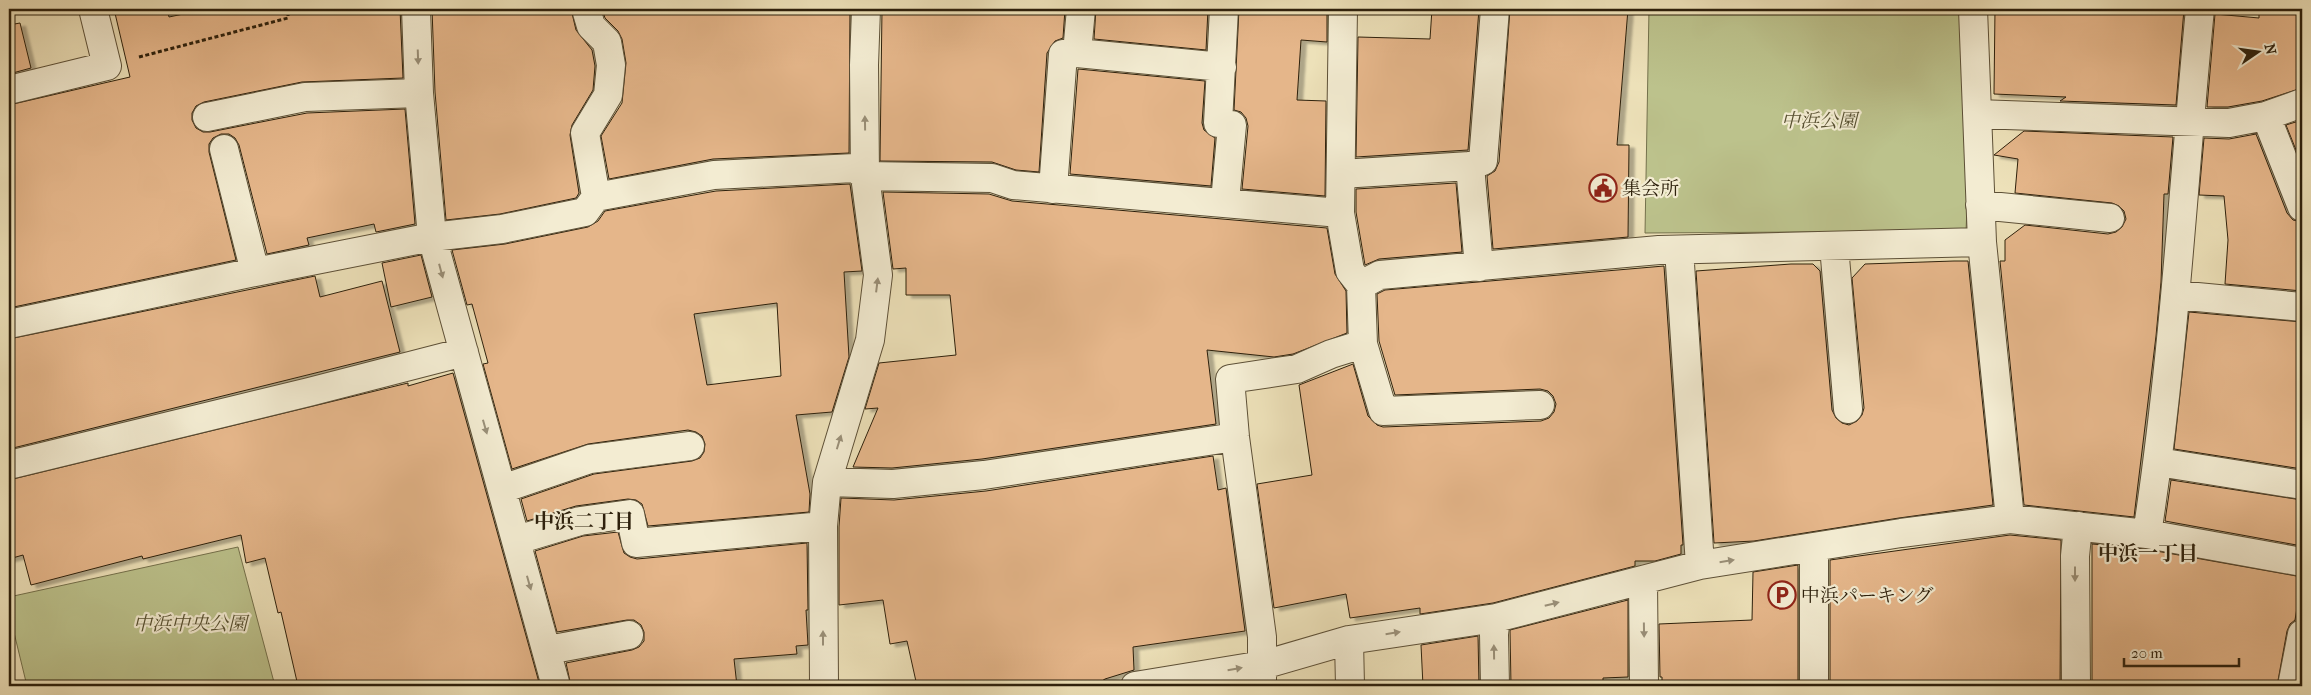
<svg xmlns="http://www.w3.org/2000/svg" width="2311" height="695" viewBox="0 0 2311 695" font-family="'IM FELL French Canon','Noto Serif JP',serif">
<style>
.green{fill:#bcc28c;stroke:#74714c}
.building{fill:#e5b68a;stroke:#2d200c;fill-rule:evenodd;filter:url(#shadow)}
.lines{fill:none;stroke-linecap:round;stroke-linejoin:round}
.minor-casing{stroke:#5d5037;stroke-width:30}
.path{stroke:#2d200c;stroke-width:3;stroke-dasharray:4 2.5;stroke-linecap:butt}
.minor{stroke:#f3ecd2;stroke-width:28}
.oneway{fill:#9a9079}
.labels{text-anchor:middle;stroke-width:4.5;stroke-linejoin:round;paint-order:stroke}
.park-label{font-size:19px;font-style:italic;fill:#585132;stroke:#f3ecd2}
.poi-label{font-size:19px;fill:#2d200c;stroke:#f3ecd2;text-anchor:start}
.neighbourhood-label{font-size:20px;font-weight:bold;fill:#2d200c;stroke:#f3ecd2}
</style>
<defs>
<filter id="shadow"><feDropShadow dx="5.5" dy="3" stdDeviation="1" flood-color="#0004"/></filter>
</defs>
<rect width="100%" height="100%" fill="#ede1b9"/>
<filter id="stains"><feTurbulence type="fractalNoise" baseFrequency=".004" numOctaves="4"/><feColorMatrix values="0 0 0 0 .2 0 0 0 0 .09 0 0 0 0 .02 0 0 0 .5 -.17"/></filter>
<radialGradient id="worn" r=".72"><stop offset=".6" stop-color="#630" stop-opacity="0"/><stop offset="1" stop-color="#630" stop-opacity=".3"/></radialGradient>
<!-- green -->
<path class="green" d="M1649,9H1960L1971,114L1966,231L1645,233Z
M238,547L275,686H27L9,612V597Z"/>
<!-- building -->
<path class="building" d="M114,9H167L169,17L207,9H400L403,78L302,82L204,102L196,106L192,113V120L196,128L203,132H210L307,113L405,109L415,224L376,232L374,224L307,238L309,245L267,254L239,145L235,138L229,134H221L213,138L209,144V152L236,260L9,308V105L130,77Z
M432,9H571L576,30L592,50L595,66L593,90L572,125L570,135L579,193L576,198L500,214L446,220L435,92Z
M602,9H850L849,153L713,159L609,179L601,136L622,103L626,63L622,39L618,31L605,18Z
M882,9H1065L1063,38L1055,41L1047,53L1039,172L1016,170L992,162L880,161Z
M1096,9H1208L1206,50L1094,39Z
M1239,9H1327V42L1301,40L1297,100L1326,101L1325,196L1242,189L1248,126L1246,118L1241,112L1234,110Z
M1432,9H1479L1468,150L1356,157L1358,37L1430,39Z
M1510,9H1628L1617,145H1629L1628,237L1493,249L1487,176L1495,171L1499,162Z
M1995,9H2184L2176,105L2060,101L2066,97L1994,94Z
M2259,9H2302V88L2262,101L2228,107H2207L2215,14L2259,18Z
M20,23L31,68L9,74V25Z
M1078,69L1205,81L1202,123L1204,130L1215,138L1211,186L1070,174Z
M2302,120V165L2286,125Z
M2024,131L2173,137L2168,194H2164L2161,282L2156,336L2134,517L2024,505L2000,261H2005V240L2025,225L2108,234L2116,232L2122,227L2126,219L2124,211L2119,206L2112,203L2015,193L2018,159L1994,155Z
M2256,134L2287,213L2293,220L2302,222V291L2225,284L2228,240L2224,196L2199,195L2204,138L2229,139Z
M1456,183L1462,252L1379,259L1365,265L1356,212V189Z
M850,184L862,271L844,272L849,357L832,412L796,415L810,494L809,512L648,526L642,504L636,500L628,499L576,506L527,521L521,499L594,474L692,461L700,458L704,452L705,444L702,436L696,432L688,430L588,444L512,469L483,364L488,363L472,304L467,305L452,250L505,244L588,227L598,221L605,211L716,191ZM777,303L781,376L707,385L694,314Z
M883,192L989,194L1012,201L1327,228L1335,274L1346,291L1347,333L1293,354L1274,357L1207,350L1216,424L982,459L892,468L853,467L878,408L865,409L879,363L956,355L950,295H906V268L893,269Z
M421,255L432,297L391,307L382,263Z
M1954,261H1968L1993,505L1899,518L1754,541L1714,543L1696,271L1791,264H1813L1820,271L1832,410L1836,418L1842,423L1849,425L1857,421L1862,415L1864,408L1852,278L1865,264Z
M1664,266L1683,545H1681V554L1655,561H1635V566L1493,603L1420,614V608L1350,618L1346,594L1274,608L1257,484L1312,475L1299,385L1353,364L1368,416L1377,425L1383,427L1541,421L1549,418L1554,412L1556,404L1553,396L1548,391L1540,389L1395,395L1379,341L1377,294L1385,290Z
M315,276L320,297L382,281L400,352L9,449V339Z
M2189,312L2302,322V469L2174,449Z
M453,373L540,686H298L281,612L278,613L265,558L246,563L241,535L143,559L142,556L31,585L23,555L9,559V480L408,383V386Z
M1213,456L1218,490L1226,488L1245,631L1133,647L1134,670L1105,679L1094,686H917L907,641L890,644L883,600L839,605V527L841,498L894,500L986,491Z
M2171,480L2302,500V546L2165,521Z
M618,532L624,553L630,557L637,559L807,543L808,610H806L808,645L796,646L797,654L734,659L737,686H571L566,663L632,650L639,647L644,641V632L641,625L634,620H627L557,632L535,551L583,536Z
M2010,535L2061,540L2060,686H1830V560Z
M2092,544L2145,549L2302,577L2295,620L2290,624L2287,631L2277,686H2109L2092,683Z
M1798,565V686H1662V677H1660L1659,624L1752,620L1753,572Z
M1628,600V677L1603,678V686H1511L1510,630Z
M1478,636L1479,686H1423L1421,645Z"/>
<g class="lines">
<!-- minor casing -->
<g class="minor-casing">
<path id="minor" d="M416,9L419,93L432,237L556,686
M586,9L591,26L607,42L611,65L608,95L585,133L596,197
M1224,9L1218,123L1232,125L1225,202
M1343,9L1340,213L1350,271L1361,285L1363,344L1383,411L1540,405
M1973,9L1982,242L2010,519
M1077,53L1081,9
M9,90L107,66L93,9
M1977,114L2229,123L2266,116L2302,103
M2266,116L2302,207
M207,117L305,97L419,93
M224,149L255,272
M1341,174L1470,166
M1053,189L1063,54L1077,53L1222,67
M1980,205L2110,218
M1834,246L1848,409
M1681,250L1680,264L1700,565
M1479,267L1470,166L1483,161L1495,9
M1361,285L1380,275L1659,250L1982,242
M2176,295L2302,307
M9,324L255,272L432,237L502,229L585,212L596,197L714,175L855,168L865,176L992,178L1013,185L1340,213
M2158,462L2302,485
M9,465L309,392L464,352
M827,482L893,484L984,475L1235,437
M502,489L590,459L690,446
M2147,534C2174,360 2183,184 2200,9
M517,540L580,521L630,514L636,543L823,526
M1814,548V686
M1643,581L1644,686
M1349,640L1350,686
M548,650L629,635
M824,686L823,526L827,482L870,340L878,275L865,176L864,65L866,9
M1135,686L1263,665L1349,640L1496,618L1700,565L1901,533L2010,519L2147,534L2302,562
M1262,686V637L1235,437L1230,379L1297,369L1331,354L1363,344
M1495,686L1494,634L1496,618
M2076,686L2075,556L2078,526
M2292,686L2302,634"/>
</g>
<!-- path -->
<path class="path" d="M139,57L288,18V9"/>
<!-- minor -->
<use href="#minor" class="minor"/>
</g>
<!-- one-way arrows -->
<defs><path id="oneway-solid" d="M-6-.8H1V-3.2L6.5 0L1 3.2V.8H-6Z" transform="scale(1.25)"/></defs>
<g class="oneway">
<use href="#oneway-solid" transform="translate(418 57) rotate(88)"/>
<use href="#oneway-solid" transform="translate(865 123) rotate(-91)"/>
<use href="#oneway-solid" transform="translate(441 271) rotate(75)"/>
<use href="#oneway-solid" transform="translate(877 285) rotate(-83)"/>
<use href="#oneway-solid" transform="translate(485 427) rotate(74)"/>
<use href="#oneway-solid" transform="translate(839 442) rotate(-73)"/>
<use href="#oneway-solid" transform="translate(1727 561) rotate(-9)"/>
<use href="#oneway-solid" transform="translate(2075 574) rotate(90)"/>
<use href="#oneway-solid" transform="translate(529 583) rotate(74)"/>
<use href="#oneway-solid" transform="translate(1552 604) rotate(-14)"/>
<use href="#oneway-solid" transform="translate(1644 630) rotate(89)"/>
<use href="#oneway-solid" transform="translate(1393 633) rotate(-9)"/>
<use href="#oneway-solid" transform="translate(823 638) rotate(-90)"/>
<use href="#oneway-solid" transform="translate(1494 652) rotate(-91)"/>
<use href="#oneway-solid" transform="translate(1235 669) rotate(-10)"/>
</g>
<!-- icons -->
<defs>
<g id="civic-ring" transform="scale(1.4375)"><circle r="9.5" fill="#f3ecd2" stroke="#8f2418" stroke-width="1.5"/><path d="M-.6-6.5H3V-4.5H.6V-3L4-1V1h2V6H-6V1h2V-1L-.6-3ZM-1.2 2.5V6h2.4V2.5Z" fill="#8f2418"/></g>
<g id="parking-ring" transform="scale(1.4375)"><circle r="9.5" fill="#f3ecd2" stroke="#8f2418" stroke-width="1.5"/><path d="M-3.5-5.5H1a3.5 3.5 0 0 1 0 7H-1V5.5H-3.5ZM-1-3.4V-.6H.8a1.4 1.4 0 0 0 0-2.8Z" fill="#8f2418"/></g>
</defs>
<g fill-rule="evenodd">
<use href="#civic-ring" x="1603" y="188"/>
<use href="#parking-ring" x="1782" y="595"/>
</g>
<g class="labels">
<!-- park labels -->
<g class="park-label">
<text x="1819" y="127">中浜公園</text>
<text x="190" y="630">中浜中央公園</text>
</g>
<!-- poi labels -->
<g class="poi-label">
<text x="1622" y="195">集会所</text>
<text x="1801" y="602">中浜パーキング</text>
</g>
<!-- neighbourhood labels -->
<g class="neighbourhood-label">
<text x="584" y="528">中浜二丁目</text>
<text x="2148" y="560">中浜一丁目</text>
</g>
</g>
<!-- margin -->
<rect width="2311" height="695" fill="none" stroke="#ede1b9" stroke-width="30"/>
<rect x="10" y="10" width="2291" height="675" fill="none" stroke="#2d200c" stroke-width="2.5"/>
<rect x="15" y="15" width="2281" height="665" fill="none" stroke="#2d200c"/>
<!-- north arrow -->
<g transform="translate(2258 52) rotate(77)" stroke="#f3ecd2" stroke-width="4" paint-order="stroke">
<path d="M0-4L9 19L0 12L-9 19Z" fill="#2d200c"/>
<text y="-8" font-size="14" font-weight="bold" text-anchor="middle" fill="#2d200c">N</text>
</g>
<!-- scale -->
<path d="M2124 658v8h115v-8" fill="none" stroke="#2d200c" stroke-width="2.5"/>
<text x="2131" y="658" font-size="15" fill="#2d200c" stroke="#f3ecd2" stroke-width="4" paint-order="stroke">20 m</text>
<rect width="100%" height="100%" filter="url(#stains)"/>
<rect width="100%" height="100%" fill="url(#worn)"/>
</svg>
